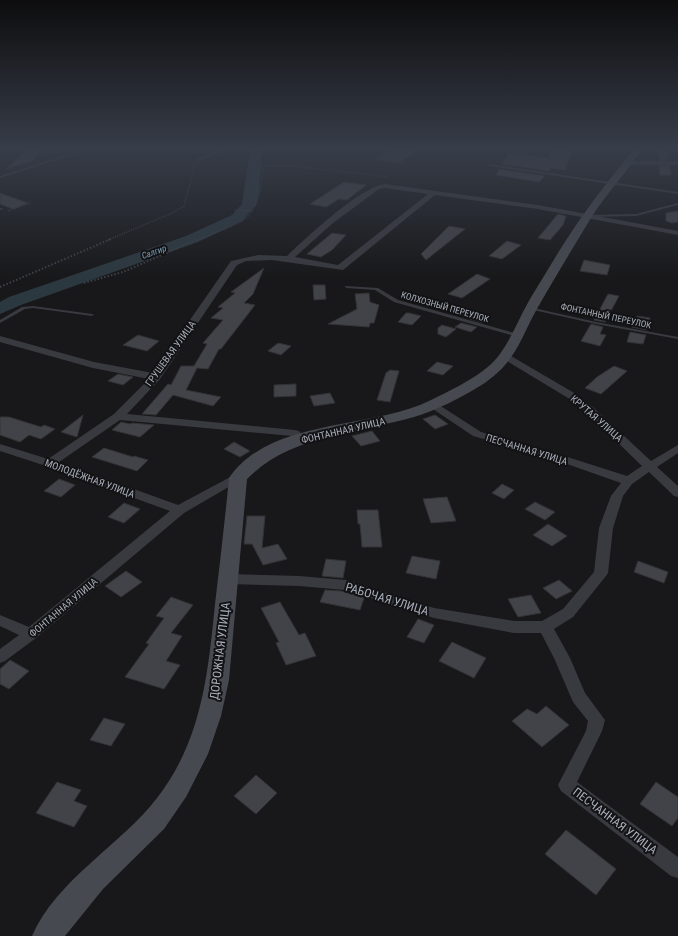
<svg xmlns="http://www.w3.org/2000/svg" width="678" height="936" viewBox="0 0 678 936" font-family="'Roboto Condensed',sans-serif">
<style>
.lines{fill:none;stroke-linecap:round;stroke-linejoin:round}
.river{fill:#2c3840;fill-rule:evenodd}
.building{fill:#424348;stroke:#323237}
.path-far1{stroke:#3e4147;stroke-width:1.5;stroke-dasharray:1 1.5;stroke-linecap:butt}
.path{stroke:#3e4147;stroke-width:2;stroke-dasharray:1.5 2;stroke-linecap:butt}
.lane{fill:#393a40;fill-rule:evenodd}
.street{fill:#393a40;fill-rule:evenodd}
.secondary{fill:#464950;fill-rule:evenodd}
.labels{text-anchor:middle;stroke-width:4;stroke-linejoin:round;paint-order:stroke}
.far-water-label{font-size:9px;font-style:italic;fill:#7d9fb9;stroke:#131315}
.far-street-label{font-size:9px;fill:#a9afbb;stroke:#131315}
.street-label{font-size:10px;fill:#a9afbb;stroke:#131315}
.near-street-label{font-size:12px;fill:#a9afbb;stroke:#131315}
</style>
<rect width="100%" height="100%" fill="#18181a"/>
<g class="lines">
<!-- river -->
<path class="river" d="M250,148H262L259,193L256,205L242,221L198,242L21,305L0,314V302L9,297L186,236L232,215L242,204Z"/>
</g>
<!-- building -->
<path class="building" d="M29,148H45L32,161L6,169Z
M393,148H421L399,163L375,159Z
M550,148H573L565,170L551,168L549,171L502,164L509,153L549,158Z
M657,148H667L668,160H659Z
M659,166H669L671,175H660Z
M499,169L545,176L539,182L496,175Z
M344,182L366,185L347,200L339,199L326,207L310,204Z
M0,193L28,203L13,209L0,204Z
M678,211V222L672,223L666,221V213Z
M558,214L566,216L563,225L550,240L538,238Z
M449,226L465,229L426,260L421,254Z
M332,233L346,235L332,250L321,257L307,254Z
M507,241L521,245L502,259L489,256Z
M584,260L610,265L607,275L580,271Z
M264,268L253,294L244,303L255,305L221,349H219L208,369L197,368L186,390L221,397L213,406L173,395L156,415L142,414L168,384L171,385L181,366H194L207,344L203,343L223,320L211,318L223,308L218,307L235,293L231,292Z
M477,274L490,279L462,298L448,294Z
M313,285H325L326,299L314,300Z
M369,293L370,302L379,305L374,323H370L369,327L328,324L357,309L355,294Z
M608,294L619,296L605,322L594,320Z
M476,311L491,316L483,323L467,318Z
M406,313H409L421,316L412,325L398,322Z
M637,316L650,318L647,330L632,327Z
M461,323L477,327L471,332L455,327Z
M591,324L603,327L600,334L606,335L600,346L581,341Z
M442,325L456,329L446,337L438,334V328Z
M630,332L646,335L643,344L627,342Z
M138,335L159,341L147,351L123,345Z
M278,343L291,346L281,355L268,351Z
M437,362L453,366L443,375L427,371Z
M614,366L627,371L601,394L585,388L597,377Z
M390,370L399,371L390,402L377,400L386,373Z
M118,374L133,377L123,385L108,381Z
M296,384V396L274,397V385Z
M330,393L335,403L314,406L310,396Z
M83,415L77,437L61,432Z
M435,415L448,424L435,429L423,419Z
M0,417H9L41,427L44,425L55,429L41,439L29,435L20,442L0,435Z
M121,422L130,424L132,423L154,425L140,437L112,430Z
M372,431L380,441L361,446L352,436Z
M234,442L250,451L240,457L224,449Z
M104,448L133,457L134,456L148,460L137,471L92,457Z
M59,479L75,485L61,497L44,491Z
M502,484L514,490L504,499L492,493Z
M447,497L456,521L431,523L423,499Z
M535,502L555,512L545,520L525,509Z
M124,503L140,509L124,523L108,517Z
M357,510H378L382,547H362L360,524H358Z
M247,516H265L262,548L278,544L287,559L263,565L252,544H244Z
M548,524L567,536L552,546L533,535Z
M412,556L440,561L436,579L406,573Z
M326,559L346,561L343,578L322,576Z
M638,561L668,572L664,583L634,572Z
M126,571L142,582L121,597L105,586Z
M559,580L572,591L556,599L543,588Z
M325,590L341,591L364,598L360,610L320,602Z
M531,595L541,613L518,617L508,599Z
M171,597L193,605L171,633L182,636L166,661L180,665L164,689L125,677L149,644L146,643L164,618L156,616Z
M280,602L299,635L305,633L316,656L286,665L276,643L279,642L261,608Z
M418,619L434,625L424,643L407,637Z
M452,642L486,658L474,678L439,661Z
M10,660L29,671L9,689L0,684V669Z
M546,706L569,725L542,747L512,721L527,709L537,714Z
M104,718L125,724L111,746L90,740Z
M256,775L277,793L256,814L234,796Z
M57,782L81,790L74,801L87,806L74,827L36,813Z
M656,782L678,797V818L672,826L640,804Z
M566,830L616,869L596,895L545,854Z"/>
<g class="lines">
<!-- path-far1 -->
<path class="path-far1" d="M235,210L252,211
M8,211L31,203
M108,240L172,213L184,206L195,165
M196,240C207,236 237,225 245,219C260,207 262,183 263,166H294L388,177"/>
<!-- path -->
<path class="path" d="M84,283L123,272L198,239
M0,287L111,239"/>
<!-- lane -->
<path class="lane" d="M89,148H94L0,178V176Z
M230,148H237L219,152L198,161L195,160L217,150Z
M489,164L678,192V194L490,166H489Z
M678,203V205L636,216L587,217L585,216L587,215L636,214Z
M0,208H2L3,209L0,210Z
M345,286L378,288L398,300L518,334V335L516,336H514L394,302L375,290L347,288L345,287Z
M33,306L92,314L94,315L92,316L33,308L25,309L0,323V320L22,307Z
M529,307L596,322L678,337V339L596,324L529,309Z"/>
<!-- street -->
<path class="street" d="M678,161V165H628L625,163L628,161Z
M385,184L538,205L678,231V235L538,209L435,195L343,270L272,260L246,261L237,265L160,379L127,414L295,430L299,431L306,439L300,442L296,441L292,436L120,420L59,462L178,505L234,475H242L244,478L184,513L36,638L5,661L0,663V649L19,635L0,626V615L29,627L170,511L46,466L0,451V444L48,459L114,414L149,379L93,368L0,342V336L94,362L153,373L231,261L258,255L287,256C307,237 360,187 385,184ZM385,188L428,194L338,265L295,257L333,223L379,189Z
M506,353L576,394L594,408L651,461L678,445V453L657,467L678,486V497L674,496L649,472L632,484L623,496L613,528L608,573L606,576L573,617L554,629L570,658L585,693L605,720L602,731L577,782L678,857V878L671,876L561,791L558,785L586,731L588,721L573,702L554,658L541,633H514L434,618L345,590L299,586L228,584L223,582L221,579L223,576L228,574L299,576L346,580L434,608L514,621H542L563,609L594,572L599,528L611,496L621,483L550,458L473,436L427,405L428,403H436L481,432L558,454L627,476L642,466L586,412L568,398L502,358L501,356Z"/>
<!-- secondary -->
<path class="secondary" d="M635,148H643C627,172 606,194 591,218C573,248 555,277 538,307C519,341 516,363 480,386C460,398 437,410 414,417C357,433 290,435 247,479L229,680L221,716L208,754L186,797L164,829L103,889L65,936H32C56,880 121,845 157,798C202,740 208,673 215,604C220,562 225,520 229,478C270,418 369,430 429,401C449,391 471,381 489,366C508,350 519,316 533,294C549,268 565,240 583,215C599,192 617,170 635,148Z"/>
</g>
<!-- sky -->
<linearGradient id="sky" x2="0" y2="1"><stop stop-color="#0d0d0e"/><stop offset="0.53" stop-color="#373d49"/><stop offset="1" stop-color="#373d49" stop-opacity="0"/></linearGradient>
<rect width="678" height="279" fill="url(#sky)"/>
<g class="labels">
<!-- far-water labels -->
<g class="far-water-label">
<text transform="translate(154 252) rotate(-19)" y="3">Салгир</text>
</g>
<!-- far-street labels -->
<g class="far-street-label">
<text transform="translate(445 307) rotate(16)" y="3">КОЛХОЗНЫЙ ПЕРЕУЛОК</text>
<text transform="translate(606 316) rotate(12)" y="3">ФОНТАННЫЙ ПЕРЕУЛОК</text>
</g>
<!-- street labels -->
<g class="street-label">
<text transform="translate(170 353) rotate(-54)" y="4">ГРУШЕВАЯ УЛИЦА</text>
<text transform="translate(597 418) rotate(41)" y="4">КРУТАЯ УЛИЦА</text>
<text transform="translate(343 430) rotate(-13)" y="4">ФОНТАННАЯ УЛИЦА</text>
<text transform="translate(527 449) rotate(17)" y="4">ПЕСЧАННАЯ УЛИЦА</text>
<text transform="translate(90 478) rotate(20)" y="4">МОЛОДЁЖНАЯ УЛИЦА</text>
<text transform="translate(63 607) rotate(-40)" y="4">ФОНТАННАЯ УЛИЦА</text>
</g>
<!-- near-street labels -->
<g class="near-street-label">
<text transform="translate(387 599) rotate(17)" y="4">РАБОЧАЯ УЛИЦА</text>
<text transform="translate(220 651) rotate(-83)" y="4">ДОРОЖНАЯ УЛИЦА</text>
<text transform="translate(615 821) rotate(37)" y="4">ПЕСЧАННАЯ УЛИЦА</text>
</g>
</g>
</svg>
